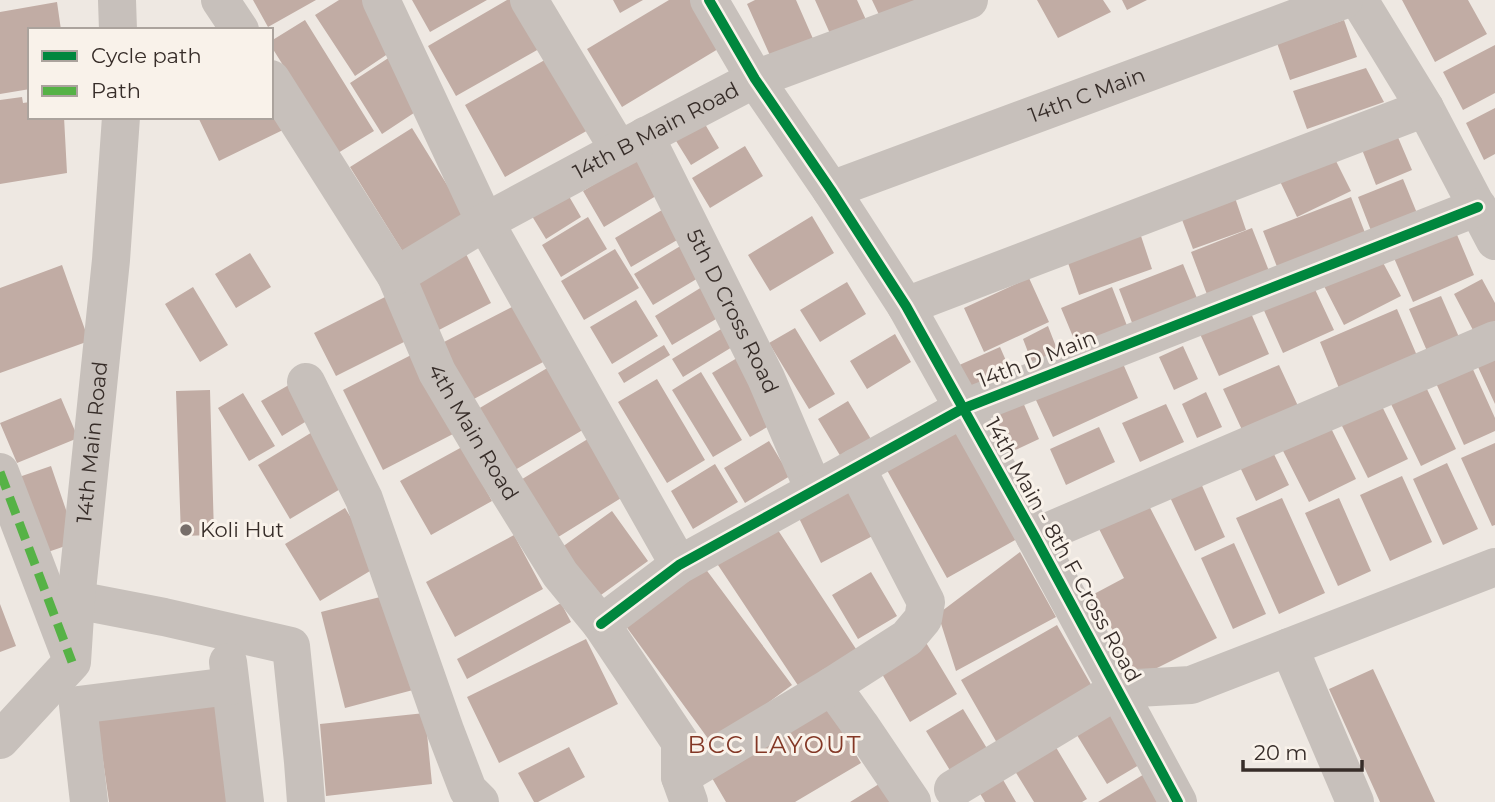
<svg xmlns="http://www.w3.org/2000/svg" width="1495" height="802" viewBox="0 0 1495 802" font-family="Montserrat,sans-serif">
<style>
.building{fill:#c1aca4}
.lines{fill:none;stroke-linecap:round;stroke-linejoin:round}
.minor{stroke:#c7c0bb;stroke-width:38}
.quiet{stroke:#56b246;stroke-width:9;stroke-dasharray:18 9;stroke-linecap:butt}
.cycleway-casing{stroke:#f9f2ea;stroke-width:15}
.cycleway{stroke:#00873e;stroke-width:10}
.poi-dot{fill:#776e6a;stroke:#f9f2ea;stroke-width:2.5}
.labels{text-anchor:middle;stroke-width:6;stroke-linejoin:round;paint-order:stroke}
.street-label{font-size:21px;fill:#372d29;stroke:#f9f2ea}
.poi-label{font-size:21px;fill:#372d29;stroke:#f9f2ea;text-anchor:start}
.quarter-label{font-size:24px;letter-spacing:2px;fill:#833725;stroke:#f9f2ea}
</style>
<rect width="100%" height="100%" fill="#eee8e2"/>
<!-- building -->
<path class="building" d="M253,0H316L268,27Z
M339,0H362L395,49L355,76L315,15Z
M412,0H487L430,32Z
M507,0H519L546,45L456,96L428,46Z
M613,0H643L620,13Z
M669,0H696L723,46L622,107L587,49Z
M755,0H796L814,41L772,60L747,4Z
M815,0H857L867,22L832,38Z
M872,0H918L882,21Z
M1037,0H1103L1111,12L1058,38Z
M1122,0H1147L1127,10Z
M1402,0H1468L1487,34L1435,62Z
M57,2L61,30H30V89L0,94V12Z
M305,20L374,131L338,153L271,46V41Z
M1344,20L1357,57L1290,80L1277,43Z
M1495,45V93L1463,110L1443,72Z
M393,55L426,105L382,134L350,83Z
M550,57L590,129L505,177L465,105Z
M1366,68L1384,102L1307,129L1293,91Z
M271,94L287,128L219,161L198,117H271Z
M22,97L23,103L30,102V117H64L67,173L0,184V100Z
M1495,108V154L1484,160L1466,123Z
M702,119L719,148L691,165L673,136Z
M412,128L465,214L403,252L350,167Z
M1394,128L1412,170L1376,185L1359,142Z
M745,146L763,176L710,208L692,178Z
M1330,149L1351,191L1297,217L1277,175Z
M639,157L661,193L604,227L583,191Z
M1403,179L1421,223L1375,241L1358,197Z
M563,186L581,217L546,239L527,208Z
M1232,189L1246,230L1193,249L1178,209Z
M1351,197L1369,243L1281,277L1263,231Z
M667,207L684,236L631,267L615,238Z
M812,216L834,253L770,291L748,255Z
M588,217L607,249L561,277L542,245Z
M1252,228L1273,281L1211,305L1191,252Z
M1455,230L1474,275L1413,302L1394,258Z
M1141,236L1152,269L1079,295L1067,260Z
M687,242L705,274L653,305L634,274Z
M615,249L639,288L584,320L561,281Z
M465,252L491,303L437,331L410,281Z
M250,253L271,287L236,308L215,274Z
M1380,257L1401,296L1344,325L1324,286Z
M1183,264L1201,308L1136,333L1119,289Z
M62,265L89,341L0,373V288Z
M1029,278L1049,322L984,352L964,308Z
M1482,279L1495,303V321L1474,332L1454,294Z
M710,282L728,312L672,345L655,316Z
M847,282L866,314L820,342L800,310Z
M1312,283L1334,330L1283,353L1262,306Z
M193,287L228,345L200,362L165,304Z
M1112,287L1131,336L1081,356L1061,308Z
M1441,296L1462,344L1430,358L1409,309Z
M385,297L406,341L336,376L314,333Z
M636,300L658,336L612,364L590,327Z
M516,305L545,361L472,400L442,343Z
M1397,309L1421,365L1343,398L1320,342Z
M1250,311L1269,354L1219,376L1200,334Z
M731,323L742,341L683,377L672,359Z
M1048,326L1062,362L1036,373L1023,339Z
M795,328L835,394L809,409L769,343Z
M895,334L911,362L867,389L850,361Z
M664,345L670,355L624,383L618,373Z
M1183,346L1198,379L1174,390L1159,357Z
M1000,347L1014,379L963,403L948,370Z
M415,353L455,433L383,470L343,390Z
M737,358L776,422L750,437L712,373Z
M1121,359L1138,398L1053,437L1035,398Z
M1495,359V404L1478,367Z
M1279,365L1298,406L1243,432L1223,389Z
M1471,365L1495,418V431L1464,445L1435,381Z
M549,367L586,428L515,470L478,409Z
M701,372L742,440L713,457L672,390Z
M657,379L705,460L667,483L618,402Z
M294,382L315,416L282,436L261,401Z
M1425,385L1456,449L1421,466L1390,402Z
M210,390L214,535L181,536L176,391Z
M1206,392L1222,427L1197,438L1182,404Z
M243,393L275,446L249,461L218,408Z
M1377,396L1408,459L1368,478L1337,416Z
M61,398L78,438L17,463L0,423Z
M1022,400L1039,439L1011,452L993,412Z
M848,401L877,449L847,467L818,419Z
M1166,404L1184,442L1140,462L1122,423Z
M1327,420L1356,479L1309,502L1279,443Z
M953,424L1017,539L947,578L883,463Z
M1099,427L1115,462L1066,485L1050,449Z
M314,431L347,485L290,519L258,465Z
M591,437L626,495L555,539L519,481Z
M769,441L790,476L745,503L724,468Z
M1495,443V525L1492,526L1461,458Z
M462,447L492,501L431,535L400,481Z
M1272,450L1289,485L1256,501L1239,465Z
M1447,463L1478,529L1443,545L1413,479Z
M715,464L738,502L693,529L671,491Z
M51,466L77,542L45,553L19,477Z
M1402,476L1432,542L1390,561L1360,495Z
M1199,479L1225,537L1195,551L1168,493Z
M859,482L884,530L821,563L797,514Z
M1144,496L1217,638L1137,678L1094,594L1124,578L1095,521Z
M1282,498L1325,593L1279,614L1236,518Z
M1339,498L1371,571L1338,586L1305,513Z
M345,508L380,565L320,601L285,544Z
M612,511L648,561L594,600L558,550Z
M772,521L858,652L801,690L714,559Z
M514,535L543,589L455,637L426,582Z
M1234,543L1266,614L1233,629L1201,558Z
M1020,552L1056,617L956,671L938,614Z
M699,560L792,685L712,744L620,618Z
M871,572L897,616L858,639L832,595Z
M388,595L413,690L345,708L321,612Z
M561,603L571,622L467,679L457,659Z
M0,604L16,646L0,652Z
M1057,625L1093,688L997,743L961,680Z
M922,636L957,694L910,722L882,674Z
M586,639L618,704L499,763L467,697Z
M1373,669L1435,802H1380L1329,689Z
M219,702L232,802H109L97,719Z
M1110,705L1144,762L1107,784L1072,727Z
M828,708L861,763L795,802H726L712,778Z
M963,709L988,750L951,772L926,731Z
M425,713L432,784L326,796L320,724Z
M1054,744L1087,799L1082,802H1034L1013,768Z
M569,747L585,777L538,802H534L518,773Z
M995,766L1016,802H985L972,780Z
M1146,773L1163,802H1098Z
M887,779L901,802H850Z"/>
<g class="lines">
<!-- minor -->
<g class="minor">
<path d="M117,0L118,30"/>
<path d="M220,0L240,30"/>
<path d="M381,0L485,222L679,565"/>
<path d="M529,0L619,150"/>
<path d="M709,0L755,79L831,190L906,306L1035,537L1178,802"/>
<path d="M1359,0L1425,108L1495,241"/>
<path id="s1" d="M271,79L396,276L437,372L494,468L560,574L601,624L680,742V777L689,802"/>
<path id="s2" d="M645,136L766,378L814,490"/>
<path id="s3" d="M831,190L1344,0"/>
<path id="s4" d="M396,276L485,222L619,150L755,79L969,0"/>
<path d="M906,306L1425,108"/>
<path d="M306,382L364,499L445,730L468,790L480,802"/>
<path d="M0,472L68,650"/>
<path d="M1035,537L1495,340"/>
<path d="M76,600L164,617L291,646L303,762L306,802"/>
<path d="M601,624L679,565L962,409L1478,207"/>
<path d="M1289,647L1355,802"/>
<path d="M228,662L245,802"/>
<path d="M832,686L860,725L912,802"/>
<path id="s5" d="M0,740L72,662L76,600L111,260L121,117"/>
<path d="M680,777L832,686L907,638L923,619L926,602L856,467"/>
<path d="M953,789L1119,689L1191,685L1495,567"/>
<path d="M89,802L78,705L230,686"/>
</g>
<!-- quiet -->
<path class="quiet" d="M0,472L72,662"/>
<!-- cycleway casing -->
<g class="cycleway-casing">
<path id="cycleway" d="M709,0L755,79L831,190L906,306L1035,537L1178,802
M601,624L679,565L962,409L1478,207"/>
</g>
<!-- cycleway -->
<use href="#cycleway" class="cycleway"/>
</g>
<!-- markers -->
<circle class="poi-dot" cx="186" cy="530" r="7"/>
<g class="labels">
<!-- street labels -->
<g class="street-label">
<text dy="7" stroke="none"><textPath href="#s3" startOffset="273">14th C Main</textPath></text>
<text dy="7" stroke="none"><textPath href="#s4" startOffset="298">14th B Main Road</textPath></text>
<text dy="7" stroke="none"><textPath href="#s2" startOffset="196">5th D Cross Road</textPath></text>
<text transform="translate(1037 359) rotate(-21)" y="7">14th D Main</text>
<text dy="7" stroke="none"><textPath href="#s1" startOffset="408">4th Main Road</textPath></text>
<text dy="7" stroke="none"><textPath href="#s5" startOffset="327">14th Main Road</textPath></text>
<text transform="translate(1063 550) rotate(61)" y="7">14th Main - 8th F Cross Road</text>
</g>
<!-- poi labels -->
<g class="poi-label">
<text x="200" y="537">Koli Hut</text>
</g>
<!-- quarter labels -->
<g class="quarter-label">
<text x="775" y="753">BCC LAYOUT</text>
</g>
</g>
<!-- legend -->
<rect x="28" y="28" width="245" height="91" fill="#f9f2ea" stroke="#aba39d" stroke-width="2"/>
<rect x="42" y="51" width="35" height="10" fill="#00873e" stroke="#aba39d" stroke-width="2"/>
<text x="91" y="63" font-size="21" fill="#372d29">Cycle path</text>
<rect x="42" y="86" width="35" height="10" fill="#56b246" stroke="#aba39d" stroke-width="2"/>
<text x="91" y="98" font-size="21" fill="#372d29">Path</text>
<!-- scale -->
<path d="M1243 760v10h119v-10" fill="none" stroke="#372d29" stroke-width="3.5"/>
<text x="1254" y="760" font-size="21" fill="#372d29" stroke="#f9f2ea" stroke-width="5" paint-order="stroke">20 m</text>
</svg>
